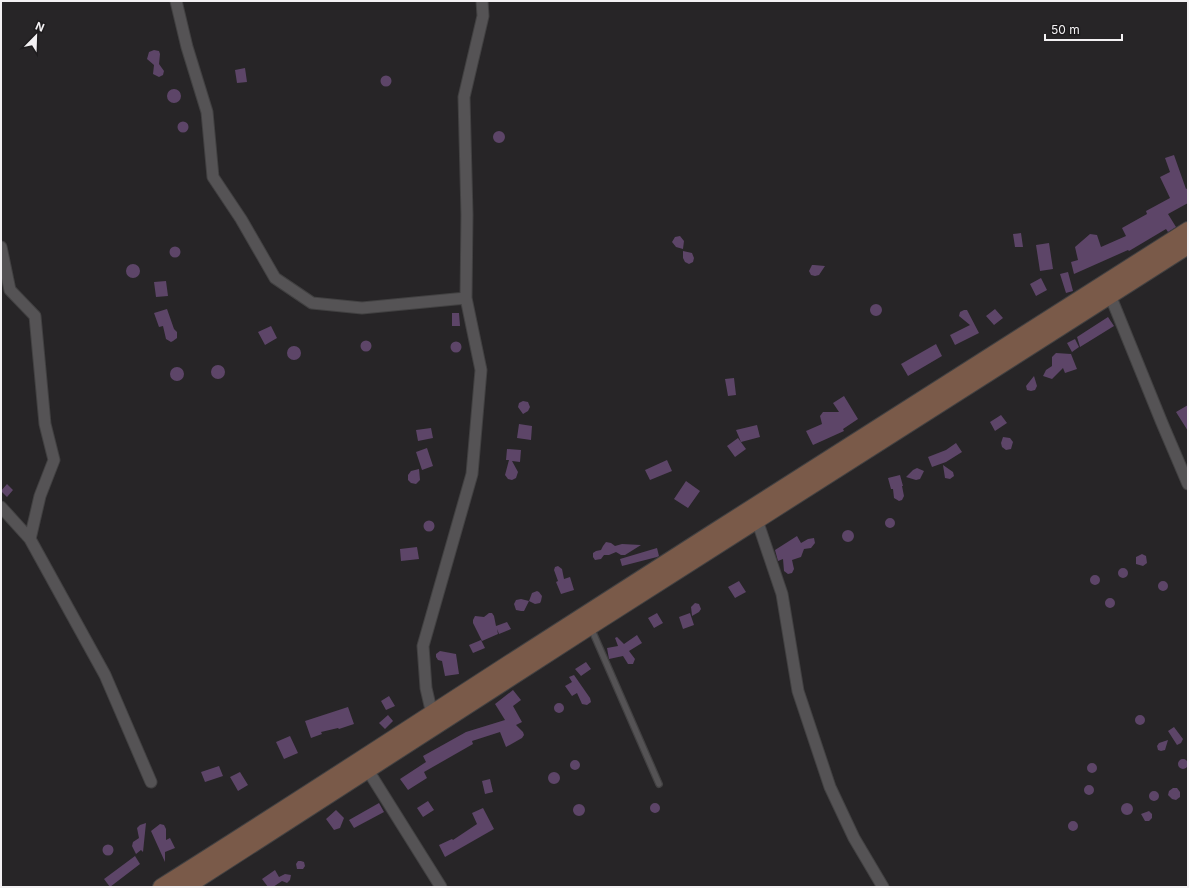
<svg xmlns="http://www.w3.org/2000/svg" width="1189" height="888" viewBox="0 0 1189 888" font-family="Inter,sans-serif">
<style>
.building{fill:#5d4568}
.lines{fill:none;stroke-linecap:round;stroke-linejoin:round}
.service-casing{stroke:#424142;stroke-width:8}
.minor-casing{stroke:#424142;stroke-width:13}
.secondary-casing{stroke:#424142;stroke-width:18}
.service{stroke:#555355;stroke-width:5.5}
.minor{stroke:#555355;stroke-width:11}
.secondary{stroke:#7a5a49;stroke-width:16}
</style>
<rect width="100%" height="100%" fill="#272527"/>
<!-- building -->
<path class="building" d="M154,50L159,51L160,54L159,64L164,71L163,75L159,77L153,74L154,65L147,59L149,52Z
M245,68L247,82L237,83L235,70Z
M380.5 81a5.5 5.5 0 1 1 11 0a5.5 5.5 0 1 1-11 0Z
M167 96a7 7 0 1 1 14 0a7 7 0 1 1-14 0Z
M177.5 127a5.5 5.5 0 1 1 11 0a5.5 5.5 0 1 1-11 0Z
M493 137a6 6 0 1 1 12 0a6 6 0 1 1-12 0Z
M1174,155L1186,189L1188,188V203L1168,214L1176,227L1168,232L1166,229L1129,251L1128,250L1074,274L1071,262L1078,260L1075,247L1090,234L1097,235L1101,247L1126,236L1122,228L1147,214L1146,211L1170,198L1160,177L1170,172L1165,158Z
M1021,233L1023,247H1015L1013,234Z
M680,236L684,241L683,249L676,247L672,242L675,237Z
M1049,243L1053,269L1040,271L1036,245Z
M169.5 252a5.5 5.5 0 1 1 11 0a5.5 5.5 0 1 1-11 0Z
M683,251L692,253L694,258L693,262L689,264L685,262L683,258Z
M126 271a7 7 0 1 1 14 0a7 7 0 1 1-14 0Z
M812,265H814L825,266L819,275L815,276L811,275L809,271Z
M1068,272L1073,291L1066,293L1060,274Z
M1041,278L1047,290L1036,296L1030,284Z
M166,281L168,296L156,297L154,282Z
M870 310a6 6 0 1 1 12 0a6 6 0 1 1-12 0Z
M167,309L174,329L177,332V338L173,341L171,342L166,339L163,326L159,327L154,313Z
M995,309L1003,318L994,325L986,316Z
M964,310H967L979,333L955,345L950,335L970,325L959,316L960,312Z
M452,313H459L460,326H452Z
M1108,317L1114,326L1080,347L1077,337Z
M271,326L277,338L265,345L258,332Z
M1075,339L1079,347L1072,352L1067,343Z
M360.5 346a5.5 5.5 0 1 1 11 0a5.5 5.5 0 1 1-11 0Z
M450.5 347a5.5 5.5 0 1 1 11 0a5.5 5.5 0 1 1-11 0Z
M936,344L942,356L908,376L901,364Z
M287 353a7 7 0 1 1 14 0a7 7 0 1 1-14 0Z
M1056,353L1071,354L1077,369L1065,373L1063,368L1052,379L1043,376L1046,370L1052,366V357Z
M211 372a7 7 0 1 1 14 0a7 7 0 1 1-14 0Z
M170 374a7 7 0 1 1 14 0a7 7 0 1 1-14 0Z
M1034,376L1037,386L1035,390L1031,391L1027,390L1026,386Z
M734,378L736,395L728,396L725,379Z
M844,396L858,419L843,429L844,431L813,445L806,431L822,424L820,416L823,412H839L833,403Z
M523,401L528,402L530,407L528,411L523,414L518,407L519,403Z
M1188,405V431L1176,412Z
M1001,415L1007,423L995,431L990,422Z
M519,424L532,426L531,440L517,438Z
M757,425L760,437L741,442L736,430Z
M431,428L433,438L418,441L416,430Z
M1003,437L1010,438L1013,442L1011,449L1006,450L1002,447L1001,443Z
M738,438L746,449L735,457L727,446Z
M956,443L962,452L946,462L932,467L928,457L946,450Z
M427,448L433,466L422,470L416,452Z
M507,449L521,450L520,462L512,461L518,472L516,478L512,480L508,479L505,475L509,460H506Z
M667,460L672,471L650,480L645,470Z
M943,465L953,472L954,476L950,479L945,478Z
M917,468L924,471L920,479L916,480L906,477L913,470Z
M419,469L420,480L416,484L411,483L408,480V475L411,471Z
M900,475L903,486H902L904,496L902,500L899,501L894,498L893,489H891L888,478Z
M686,481L700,491L688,508L674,499Z
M7,484L13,490L7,497L1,491Z
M885 523a5 5 0 1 1 10 0a5 5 0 1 1-10 0Z
M423.5 526a5.5 5.5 0 1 1 11 0a5.5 5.5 0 1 1-11 0Z
M842 536a6 6 0 1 1 12 0a6 6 0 1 1-12 0Z
M797,536L801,543L808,539L814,538L815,543L811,548L804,549L801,557L792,560L794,569L792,573L788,574L784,571L783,559L778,561L775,550Z
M606,542L611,543L615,546L622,544L641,545L625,555H621L616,552L609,555H604L601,559L595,560L593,557V553L596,551L601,550L603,546Z
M417,547L419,559L401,561L400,549Z
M657,548L659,556L657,557L622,566L620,559Z
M1142,554L1146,556L1147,563L1143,566L1136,564V557Z
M558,566L562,569L564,579L570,577L574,590L561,594L556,582L558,581L554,570L555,567Z
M1118 573a5 5 0 1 1 10 0a5 5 0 1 1-10 0Z
M1090 580a5 5 0 1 1 10 0a5 5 0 1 1-10 0Z
M739,581L746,592L735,598L728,587Z
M1158 586a5 5 0 1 1 10 0a5 5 0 1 1-10 0Z
M537,591L539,592L542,596L541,601L540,603L535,604L529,601L524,611H521L516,610L514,604L516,600L521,599L529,601L532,593Z
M1105 603a5 5 0 1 1 10 0a5 5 0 1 1-10 0Z
M695,603L699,604L701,609L699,612L692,616L691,607Z
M489,613H492L494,616L496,626L507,622L511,629L499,634L497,629L498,634L482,641L473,623V620L475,616L484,617Z
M657,613L663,623L654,628L648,618Z
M690,613L694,625L683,629L679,617Z
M637,635L642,643L629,651L635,659L633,664H628L623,656L609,659L607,648L618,646L615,638L617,637L624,644Z
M481,640L485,648L473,653L469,645Z
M440,651L456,654L459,674L445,676L442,661L438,660L436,657V654Z
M586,662L591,669L581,676L575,669Z
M574,675L590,698L591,702L587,705L582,704L577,693L572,696L565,686L572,682L569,677Z
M513,690L521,700L513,706L522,722L516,725L523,732L524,735L522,738L506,747L500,732L472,741L473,744L424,772L427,778L408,790L400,779L426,762L423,756L466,732L505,720L495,704Z
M389,696L395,706L386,710L381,701Z
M554 708a5 5 0 1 1 10 0a5 5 0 1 1-10 0Z
M348,707L354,724L339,729L338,728L321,732L322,734L311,738L305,721Z
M388,715L393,721L385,729L379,723Z
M1135 720a5 5 0 1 1 10 0a5 5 0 1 1-10 0Z
M1174,727L1183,739L1181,743L1177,745L1168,731Z
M290,736L298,753L284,759L276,742Z
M1168,740L1165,750L1161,751L1158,750L1157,746L1159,743Z
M1178 764a5 5 0 1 1 10 0a5 5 0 1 1-10 0Z
M570 765a5 5 0 1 1 10 0a5 5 0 1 1-10 0Z
M1087 768a5 5 0 1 1 10 0a5 5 0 1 1-10 0Z
M219,766L223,776L205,782L201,772Z
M548 778a6 6 0 1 1 12 0a6 6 0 1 1-12 0Z
M240,772L248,785L238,791L230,777Z
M490,779L493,792L485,794L482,781Z
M1084 790a5 5 0 1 1 10 0a5 5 0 1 1-10 0Z
M1173,788H1177L1180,792V797L1176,800L1172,799L1168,795L1169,791Z
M1149 796a5 5 0 1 1 10 0a5 5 0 1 1-10 0Z
M428,801L434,810L423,817L417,808Z
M379,803L384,812L354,828L349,820Z
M1121 809a6 6 0 1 1 12 0a6 6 0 1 1-12 0Z
M650 808a5 5 0 1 1 10 0a5 5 0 1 1-10 0Z
M573 810a6 6 0 1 1 12 0a6 6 0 1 1-12 0Z
M483,808L494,829L445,857L439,845L452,839L453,840L477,824L472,813Z
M336,810L344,818L340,828L334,830L326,819Z
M1149,811L1152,814V818L1149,821H1145L1141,814Z
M1068 826a5 5 0 1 1 10 0a5 5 0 1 1-10 0Z
M146,823L143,852L141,850L136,854L132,846L133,842L139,838L137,828L140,825Z
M160,824L164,825L166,829V840L170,838L175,848L165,852V862L151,831Z
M102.5 850a5.5 5.5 0 1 1 11 0a5.5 5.5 0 1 1-11 0Z
M135,856L140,864L110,887L104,879Z
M298,861H301L304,862L305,866L303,869H297L296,864Z
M275,870L279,877L285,874L291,875L290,880L287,883L282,881L273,887H268L262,879Z"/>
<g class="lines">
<!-- service casing -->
<g class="service-casing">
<path id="service" d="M591,628L659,784"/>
</g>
<!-- minor casing -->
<g class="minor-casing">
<path id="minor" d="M176,1L187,47L207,112L213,177L241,219L275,278L312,303L362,308L466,298
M1,247L10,290L35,316L45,424L54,460L40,496L30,539L105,675L151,782
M1107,290L1110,295L1162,423L1188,484
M1,507L30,539
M757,520L782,594L798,691L830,787L854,838L883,887
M435,719L432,714L426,688L423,646L472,474L481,370L466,298L467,215L464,97L483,16L482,1
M364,764L441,887"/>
</g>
<!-- secondary casing -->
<g class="secondary-casing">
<path id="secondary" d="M161,887C279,813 395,737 511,662C736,517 962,374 1188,230
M186,887L591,626L1188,246"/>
</g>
<!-- service -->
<use href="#service" class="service"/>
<!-- minor -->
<use href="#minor" class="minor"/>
<!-- secondary -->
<use href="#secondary" class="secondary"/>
</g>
<!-- border -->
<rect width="1189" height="888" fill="none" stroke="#f3f1f3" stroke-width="4"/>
<!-- north arrow -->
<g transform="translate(36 36) rotate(23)" stroke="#1e1c1e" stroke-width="3" paint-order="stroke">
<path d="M0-3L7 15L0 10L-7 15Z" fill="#f3f1f3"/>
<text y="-6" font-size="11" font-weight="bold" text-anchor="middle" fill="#f3f1f3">N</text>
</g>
<!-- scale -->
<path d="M1045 34v6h77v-6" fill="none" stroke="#f3f1f3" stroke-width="2"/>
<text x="1051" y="34" font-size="12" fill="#f3f1f3" stroke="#1e1c1e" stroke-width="3" paint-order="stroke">50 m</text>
</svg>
